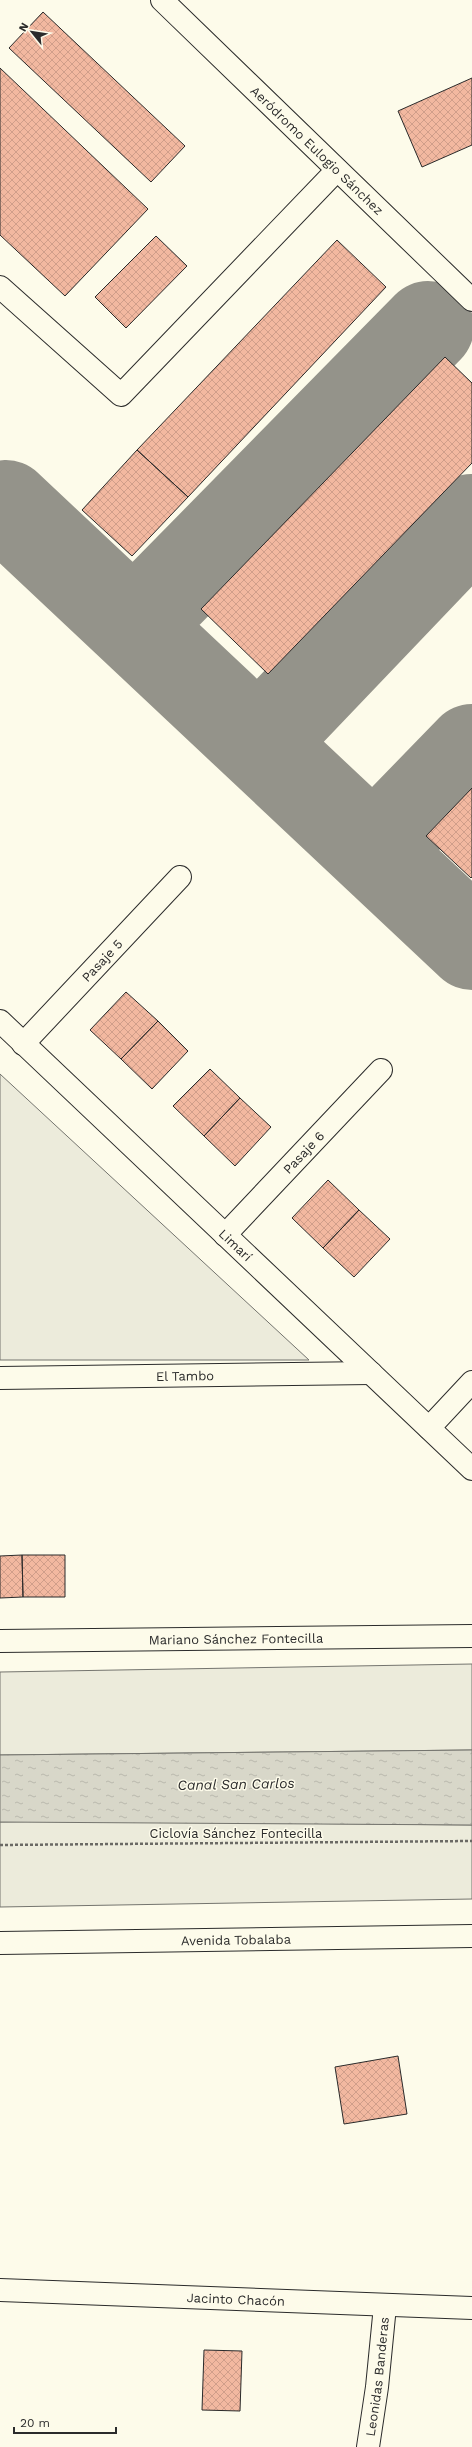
<svg xmlns="http://www.w3.org/2000/svg" width="472" height="2447" viewBox="0 0 472 2447" font-family="'Work Sans',sans-serif">
<style>
.green{fill:#ecebdb;stroke:#74746e}
.water{fill:url(#water-ripples);stroke:#74746e}
.lines{fill:none;stroke-linecap:round;stroke-linejoin:round}
.taxiway{stroke:#94938a;stroke-width:92}
.building{fill:url(#building-cross-hatch);stroke:#2b2b2b}
.minor-casing{stroke:#2b2b2b;stroke-width:24}
.major-casing{stroke:#2b2b2b;stroke-width:24}
.path{stroke:#6a6964;stroke-width:2.5;stroke-dasharray:3 2;stroke-linecap:butt}
.minor{stroke:#fdfbea;stroke-width:22}
.major{stroke:#fdfbea;stroke-width:22}
.labels{text-anchor:middle;stroke-width:3;stroke-linejoin:round;paint-order:stroke}
.street-label{font-size:13px;fill:#2b2b2b;stroke:#fdfbea}
.water-label{font-size:14px;font-style:italic;fill:#2b2b2b;stroke:#fdfbea}
</style>
<defs>
<pattern id="water-ripples" width="26" height="14" patternUnits="userSpaceOnUse"><rect width="26" height="14" fill="#d8d7c9"/><path d="M2 4q2-2 4 0t4 0M15 11q2-2 4 0t4 0" fill="none" stroke="#bab9ad"/></pattern>
<pattern id="building-cross-hatch" width="8" height="8" patternUnits="userSpaceOnUse"><rect width="8" height="8" fill="#f2b8a0"/><path d="M0 0l8 8M0 8l8-8" fill="none" stroke="#d09e8a"/></pattern>
</defs>
<rect width="100%" height="100%" fill="#fdfbea"/>
<!-- green -->
<path class="green" d="M0,1074L309,1360H0Z
M472,1664V1750L0,1755V1672Z
M55,1821L472,1825V1899L0,1907V1822Z"/>
<!-- water -->
<path class="water" d="M472,1750V1825L0,1822V1755Z"/>
<g class="lines">
<!-- taxiway -->
<path class="taxiway" d="M6,506L472,944
M134,626L428,327
M259,743L472,520
M374,851L472,750"/>
</g>
<!-- building -->
<path class="building" d="M43,12L185,146L151,182L9,48Z
M0,68L148,209L65,296L0,235Z
M472,78V145L422,167L398,111Z
M156,236L187,266L126,328L95,297Z
M337,240L386,287L188,497L137,450Z
M445,357L472,383V463L268,674L201,609Z
M137,450L188,497L132,556L82,510Z
M472,788V877L471,878L426,836Z
M126,992L158,1021L121,1059L90,1030Z
M158,1021L188,1051L152,1089L121,1059Z
M210,1069L240,1098L204,1136L173,1106Z
M240,1098L271,1127L235,1166L204,1136Z
M328,1180L359,1210L323,1248L292,1218Z
M359,1210L390,1239L354,1277L323,1248Z
M22,1555H65V1597H23Z
M22,1555L23,1597L0,1598V1556Z
M398,2056L407,2114L344,2124L335,2067Z
M204,2350L242,2351L240,2411L202,2410Z"/>
<g class="lines">
<!-- minor casing -->
<g class="minor-casing">
<g id="minor">
<path id="s1" d="M162,0L472,300"/>
<path d="M0,287L121,395L337,170"/>
<path id="s2" d="M0,1021L472,1469"/>
<path id="s3" d="M23,1044L180,877"/>
<path id="s4" d="M225,1235L381,1070"/>
<path id="s5" d="M0,1378L371,1373"/>
<path d="M429,1428L472,1382"/>
<path id="s6" d="M0,1641L472,1636"/>
<path id="s7" d="M0,2290L472,2308"/>
<path id="s8" d="M368,2447L377,2387L385,2306"/>
</g>
</g>
<!-- major casing -->
<g class="major-casing">
<g id="major">
<path id="s9" d="M0,1943L472,1936"/>
</g>
</g>
<!-- path -->
<path class="path" d="M0,1845L472,1841"/>
<!-- minor -->
<use href="#minor" class="minor"/>
<!-- major -->
<use href="#major" class="major"/>
</g>
<g class="labels">
<!-- street labels -->
<g class="street-label">
<text dy="5" stroke="none"><textPath href="#s1" startOffset="216">Aeródromo Eulogio Sánchez</textPath></text>
<text dy="5" stroke="none"><textPath href="#s3" startOffset="115">Pasaje 5</textPath></text>
<text dy="5" stroke="none"><textPath href="#s4" startOffset="114">Pasaje 6</textPath></text>
<text dy="5" stroke="none"><textPath href="#s2" startOffset="325">Limarí</textPath></text>
<text dy="5" stroke="none"><textPath href="#s5" startOffset="185">El Tambo</textPath></text>
<text dy="5" stroke="none"><textPath href="#s6" startOffset="236">Mariano Sánchez Fontecilla</textPath></text>
<text x="236" y="1838">Ciclovía Sánchez Fontecilla</text>
<text dy="5" stroke="none"><textPath href="#s9" startOffset="236">Avenida Tobalaba</textPath></text>
<text dy="5" stroke="none"><textPath href="#s7" startOffset="236">Jacinto Chacón</textPath></text>
<text dy="5" stroke="none"><textPath href="#s8" startOffset="71">Leonidas Banderas</textPath></text>
</g>
<!-- water labels -->
<g class="water-label">
<text transform="translate(236 1784) rotate(-1)" y="5">Canal San Carlos</text>
</g>
</g>
<!-- north arrow -->
<g transform="translate(32 32) rotate(300)" stroke="#fdfbea" stroke-width="3" paint-order="stroke">
<path d="M0-3L7 15L0 10L-7 15Z" fill="#2b2b2b"/>
<text y="-6" font-size="11" font-weight="bold" text-anchor="middle" fill="#2b2b2b">N</text>
</g>
<!-- scale -->
<path d="M14 2427v6h102v-6" fill="none" stroke="#2b2b2b" stroke-width="2"/>
<text x="20" y="2427" font-size="12" fill="#2b2b2b" stroke="#fdfbea" stroke-width="3" paint-order="stroke">20 m</text>
</svg>
